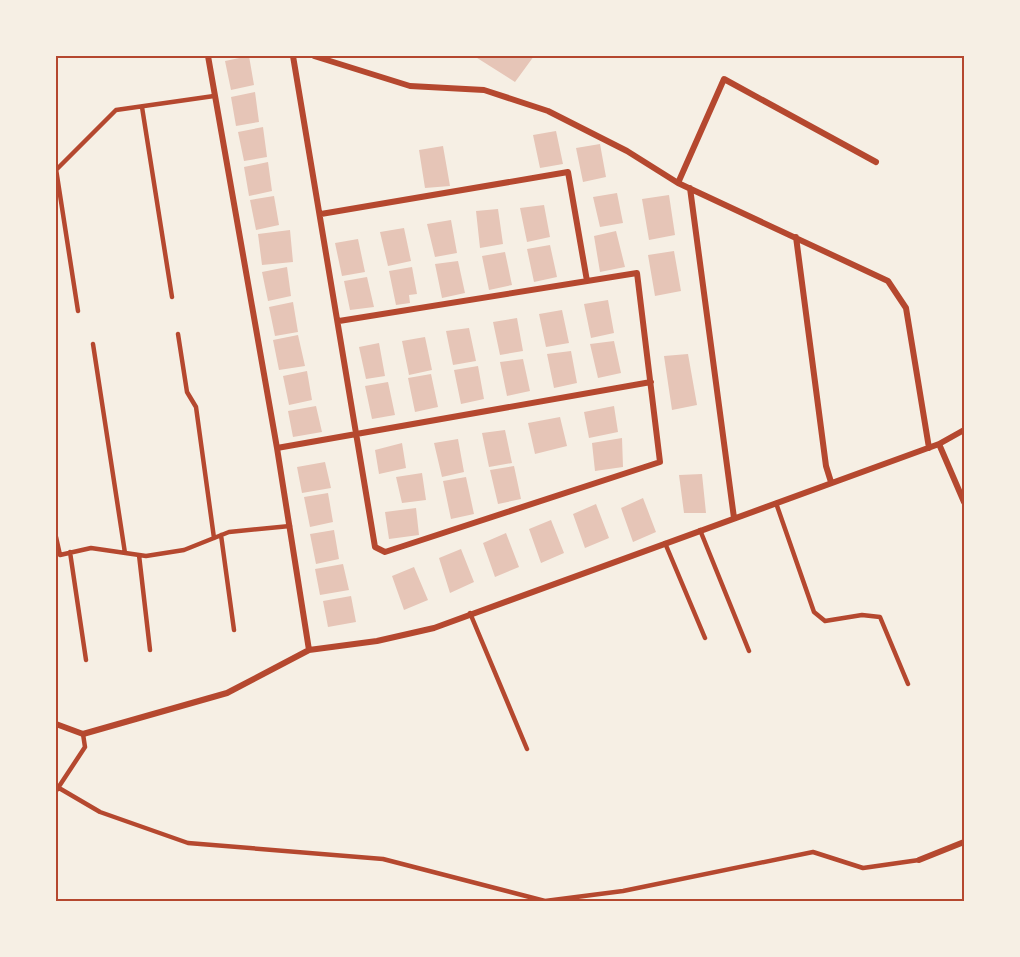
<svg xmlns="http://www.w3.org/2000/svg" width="1020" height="957" viewBox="0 0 1020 957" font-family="Roboto,sans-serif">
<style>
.building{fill:#e6c5b7}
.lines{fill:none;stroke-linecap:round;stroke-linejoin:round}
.service{stroke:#b5482f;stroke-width:4.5}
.minor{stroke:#b5482f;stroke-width:6}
.neatline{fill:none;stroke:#b5482f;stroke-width:2}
</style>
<rect width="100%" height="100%" fill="#f6efe4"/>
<!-- building -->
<path class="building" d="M249,56L254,85L231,90L225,61Z
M474,56H534L515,82Z
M255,92L259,122L236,126L231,97Z
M263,127L267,157L244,161L238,132Z
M556,131L563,164L540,168L533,135Z
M600,144L606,177L583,182L576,148Z
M443,146L450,186L425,188L419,150Z
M268,162L272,191L249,196L244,167Z
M617,193L623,223L600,227L593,197Z
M669,195L675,235L649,240L642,199Z
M274,196L279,225L256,230L250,200Z
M544,205L550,237L527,242L520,208Z
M498,209L503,244L480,248L476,211Z
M451,220L457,253L435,257L427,224Z
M404,228L411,261L388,266L380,232Z
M290,230L293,262L262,265L258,234Z
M616,231L625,267L600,272L594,236Z
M358,239L365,272L342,276L335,243Z
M550,245L557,277L534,282L527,249Z
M674,251L681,291L655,296L648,255Z
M505,252L512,285L489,290L482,256Z
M458,261L465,293L442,298L435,264Z
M287,267L291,296L268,301L262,272Z
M412,267L417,294L409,295L410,303L396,305L389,271Z
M367,277L374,307L350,310L344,281Z
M608,300L614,333L591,338L584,304Z
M293,302L298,332L275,336L269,307Z
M562,310L569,343L546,347L539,314Z
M517,318L523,351L500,355L493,322Z
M469,328L476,361L453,365L446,331Z
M298,335L305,366L279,370L273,340Z
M425,337L432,370L409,375L402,341Z
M614,341L621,373L598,378L590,344Z
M379,343L385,376L366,379L359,347Z
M571,351L577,383L554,388L547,354Z
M688,354L697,405L672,410L664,356Z
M523,359L530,391L507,396L500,362Z
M478,366L484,399L461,404L454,370Z
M307,371L312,400L289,405L283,376Z
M431,374L438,407L415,412L408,378Z
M388,382L395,415L372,419L365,386Z
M316,406L322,432L293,437L288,411Z
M614,406L618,432L589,438L584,412Z
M560,417L567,446L535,454L528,423Z
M505,430L512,463L489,467L482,433Z
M622,438L623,467L595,471L592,443Z
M458,439L464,472L442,477L434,443Z
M402,443L406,468L379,474L375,450Z
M325,462L331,488L302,493L297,467Z
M514,466L521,499L498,504L490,470Z
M422,473L426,500L402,503L396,477Z
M702,474L706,513H684L679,475Z
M466,477L474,514L451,519L443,481Z
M328,493L333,522L310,527L304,497Z
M643,498L656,532L633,542L621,508Z
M596,504L609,538L585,548L573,514Z
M416,508L419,535L389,539L385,512Z
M551,520L564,553L541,563L529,529Z
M334,530L339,559L316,564L310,534Z
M506,533L519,567L495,577L483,543Z
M461,549L474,582L450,593L439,558Z
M343,564L349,590L320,595L315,569Z
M414,567L428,600L404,610L392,576Z
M351,596L356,622L328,627L323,601Z"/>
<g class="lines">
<!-- service -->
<path class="service" d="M142,107L172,297
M56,169L78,311
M56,170L116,110L214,96
M178,334L187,392L196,407L214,538
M93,344L125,553
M776,503L814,612L825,621L862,615L880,617L908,684
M700,530L749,651
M221,535L234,630
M56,537L60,555L91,548L146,556L184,550L229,532L290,526
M665,543L705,638
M70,552L86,660
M139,555L150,650
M470,613L527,749
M59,788L100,812L188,843L383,859L545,901L623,891L813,852L863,868L919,860
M56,791L85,747L83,734"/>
<!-- minor -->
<path class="minor" d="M208,56L277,448L309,650
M293,56L375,547L385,552L660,462L637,273L339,321
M314,56L410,86L484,90L548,111L627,151L678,183L888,281L906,308L929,448
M678,183L724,79L876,162
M690,188L734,518
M321,214L568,172L587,281
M796,237L826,466L831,482
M939,444L964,502
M277,448L651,382
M56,724L83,734L227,693L309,650L377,641L434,628L939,444L964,430
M919,860L964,842"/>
</g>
<!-- border -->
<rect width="1020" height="957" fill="none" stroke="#f6efe4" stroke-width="114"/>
<rect x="57" y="57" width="906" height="843" class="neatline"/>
</svg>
